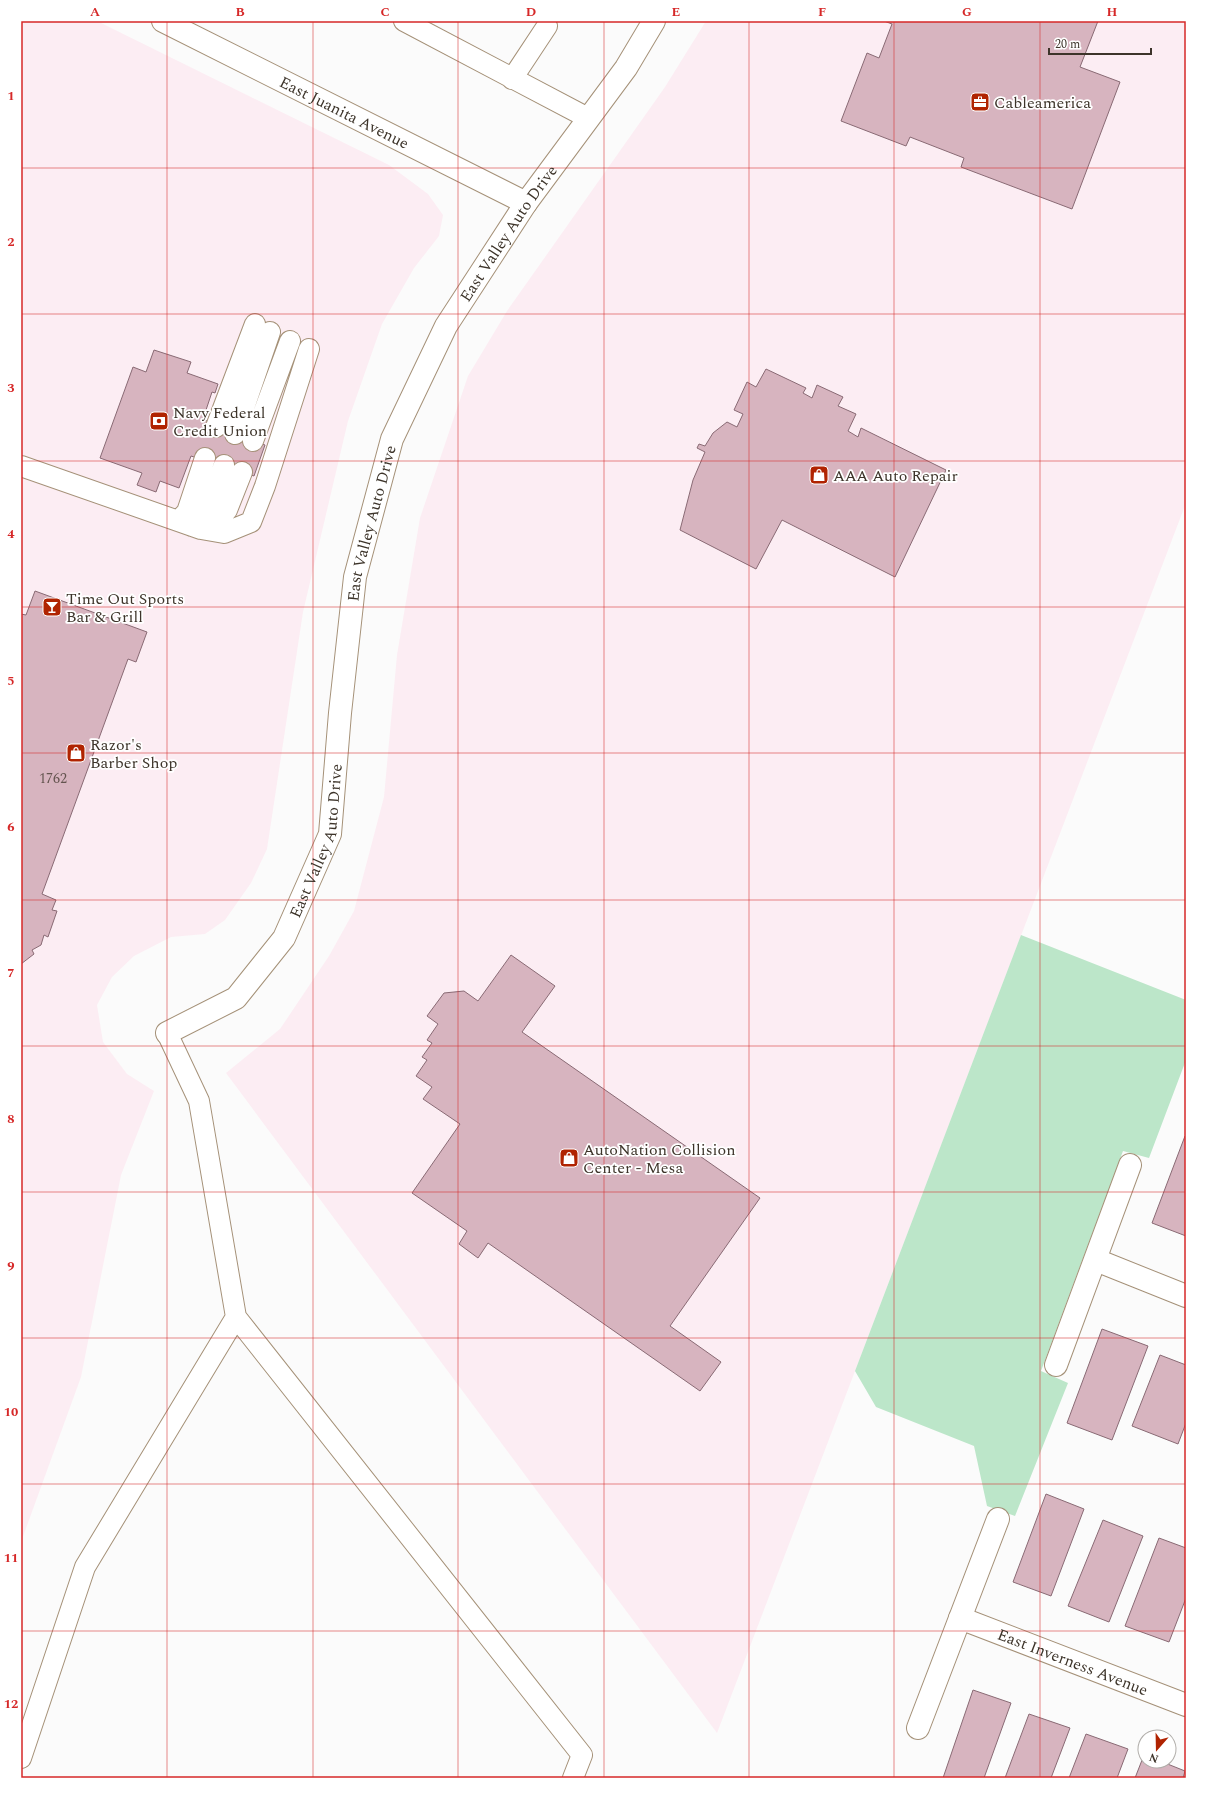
<svg xmlns="http://www.w3.org/2000/svg" width="1207" height="1799" viewBox="0 0 1207 1799" font-family="Spectral,serif">
<style>
.commercial{fill:#fcedf3}
.green{fill:#bce6c9}
.building{fill:#d7b4bf;stroke:#896a74}
.lines{fill:none;stroke-linecap:round;stroke-linejoin:round}
.service-casing{stroke:#a59178;stroke-width:22}
.minor-casing{stroke:#a59178;stroke-width:24}
.service{stroke:#fff;stroke-width:20}
.minor{stroke:#fff;stroke-width:22}
.grid{fill:none;stroke:#d62828;stroke-width:1;stroke-opacity:0.55}
.labels{text-anchor:middle;stroke-width:3.5;stroke-linejoin:round;paint-order:stroke}
.number-label{font-size:14px;fill:#64544f}
.poi-label{font-size:16px;fill:#3d342a;stroke:#fff;text-anchor:start}
.street-label{font-size:16px;fill:#3d342a;stroke:#fff}
.neatline{fill:none;stroke:#d62828;stroke-width:1.5}
.grid-label{font-size:13px;text-anchor:middle;font-weight:bold;fill:#d62828}
</style>
<rect width="100%" height="100%" fill="#fbfbfb"/>
<!-- commercial -->
<path class="commercial" d="M21,21H97L389,165L428,194L443,215L439,236L414,268L382,324L348,421L303,612L267,849L251,883L225,920L205,934L171,937L134,956L112,977L97,1005L103,1042L127,1074L154,1091L121,1175L81,1377L21,1542Z
M706,21H1186V503L717,1733L226,1073L280,1029L329,956L354,911L384,797L397,655L420,518L468,376L507,311L665,87Z"/>
<!-- green -->
<path class="green" d="M1021,935L1186,1000V1060L1149,1158L1123,1151L1041,1371L1068,1383L1015,1516L987,1506L974,1446L876,1407L855,1371Z"/>
<!-- building -->
<path class="building" d="M884,21H1098L1080,67L1120,82L1072,209L961,167L964,158L910,137L906,146L841,121L867,53L879,58L892,24Z
M154,350L191,362L187,373L218,384L215,393L212,392L203,419L209,422L208,424L265,445L254,476L198,456L197,458L191,456L179,488L160,481L156,492L137,485L142,473L100,458L133,367L146,372Z
M766,369L806,388L803,393L812,398L817,385L843,397L838,406L856,414L848,431L858,437L861,428L946,470L895,577L782,520L756,569L680,530L693,480L705,452L697,448L699,444L705,446L713,433L727,422L737,427L743,414L734,410L747,382L756,387Z
M35,591L147,632L136,662L128,659L42,894L56,900L52,910L57,911L48,937L44,935L41,945L32,950L34,954L21,964V614L26,615Z
M511,955L555,986L522,1032L760,1198L670,1326L721,1362L700,1391L488,1243L478,1258L459,1244L467,1231L412,1193L460,1124L423,1099L432,1087L416,1076L427,1060L422,1057L432,1043L427,1040L438,1024L427,1016L444,993L464,991L478,1001Z
M1185,1136L1186,1137V1236L1152,1223Z
M1102,1329L1148,1346L1112,1440L1067,1423Z
M1160,1355L1186,1365V1423L1178,1444L1132,1426Z
M1046,1494L1084,1509L1051,1596L1013,1582Z
M1103,1520L1143,1536L1109,1622L1068,1606Z
M1159,1538L1186,1548V1598L1169,1642L1125,1626Z
M973,1690L1011,1703L984,1778H943Z
M1029,1714L1070,1728L1051,1778H1005Z
M1086,1734L1128,1749L1117,1778H1069Z
M1144,1755L1145,1761H1160L1185,1771L1183,1778H1135Z"/>
<g class="lines">
<!-- service casing -->
<g class="service-casing">
<path id="service" d="M404,21L588,118
M512,79L547,26
M216,427L255,324
M235,434L270,332
M253,441L290,341
M21,466L201,529L224,533L251,522L265,486L309,349
M178,521L187,512L205,458
M192,526L209,506L224,465
M210,530L227,510L242,472
M167,1033L199,1101L236,1317L582,1755L573,1778
M21,1758L85,1567L236,1317"/>
</g>
<!-- minor casing -->
<g class="minor-casing">
<g id="minor">
<path id="s1" d="M163,21L526,203"/>
<path id="s2" d="M167,1033L236,998L284,938L330,834L340,713L355,577L392,439L446,326L526,203L626,68L654,21"/>
<path d="M1096,1260L1186,1296"/>
<path d="M1056,1365L1130,1165"/>
<path id="s3" d="M960,1618L1186,1705"/>
<path d="M918,1728L998,1519"/>
</g>
</g>
<!-- service -->
<use href="#service" class="service"/>
<!-- minor -->
<use href="#minor" class="minor"/>
</g>
<!-- grid -->
<path class="grid" d="M167,21V1778M313,21V1778M458,21V1778M604,21V1778M749,21V1778M894,21V1778M1040,21V1778M21,168H1186M21,314H1186M21,461H1186M21,607H1186M21,753H1186M21,900H1186M21,1046H1186M21,1192H1186M21,1338H1186M21,1484H1186M21,1631H1186"/>
<!-- icons -->
<defs>
<g id="office-square" transform="scale(1)"><rect x="-9" y="-9" width="18" height="18" rx="4" fill="#b02301" stroke="#fff"/><path d="M-6-3h4V-5.5h4V-3h4V5H-6ZM-1-4.5V-3h2v-1.5ZM-6 0V1H6V0Z" fill="#fff"/></g>
<g id="bank-square" transform="scale(1)"><rect x="-9" y="-9" width="18" height="18" rx="4" fill="#b02301" stroke="#fff"/><path d="M-6-4H6V4H-6ZM0-2.3a2.3 2.3 0 1 0 0 4.6a2.3 2.3 0 1 0 0-4.6Z" fill="#fff"/></g>
<g id="shop-square" transform="scale(1)"><rect x="-9" y="-9" width="18" height="18" rx="4" fill="#b02301" stroke="#fff"/><path d="M-5-2.5h2.3a2.7 3.5 0 0 1 5.4 0H5L5.5 6h-11ZM-1.5-2.5h3a1.5 2.3 0 0 0-3 0Z" fill="#fff"/></g>
<g id="bar-square" transform="scale(1)"><rect x="-9" y="-9" width="18" height="18" rx="4" fill="#b02301" stroke="#fff"/><path d="M-6-5H6L.8 .8V4.5H3.5V6h-7V4.5H-.8V.8Z" fill="#fff"/></g>
</defs>
<g fill-rule="evenodd">
<use href="#office-square" x="980" y="102"/>
<use href="#bank-square" x="159" y="421"/>
<use href="#shop-square" x="819" y="475"/>
<use href="#bar-square" x="52" y="607"/>
<use href="#shop-square" x="76" y="753"/>
<use href="#shop-square" x="569" y="1158"/>
</g>
<g class="labels">
<!-- number labels -->
<g class="number-label">
<text x="53" y="783">1762</text>
</g>
<!-- poi labels -->
<g class="poi-label">
<text x="994" y="108">Cableamerica</text>
<text x="173" y="418">Navy Federal<tspan x="173" dy="18">Credit Union</tspan></text>
<text x="833" y="481">AAA Auto Repair</text>
<text x="66" y="604">Time Out Sports<tspan x="66" dy="18">Bar &amp; Grill</tspan></text>
<text x="90" y="750">Razor's<tspan x="90" dy="18">Barber Shop</tspan></text>
<text x="583" y="1155">AutoNation Collision<tspan x="583" dy="18">Center - Mesa</tspan></text>
</g>
<!-- street labels -->
<g class="street-label">
<text dy="6" stroke="none"><textPath href="#s1" startOffset="203">East Juanita Avenue</textPath></text>
<text dy="6" stroke="none"><textPath href="#s2" startOffset="906">East Valley Auto Drive</textPath></text>
<text dy="6" stroke="none"><textPath href="#s2" startOffset="582">East Valley Auto Drive</textPath></text>
<text dy="6" stroke="none"><textPath href="#s2" startOffset="258">East Valley Auto Drive</textPath></text>
<text dy="6" stroke="none"><textPath href="#s3" startOffset="121">East Inverness Avenue</textPath></text>
</g>
</g>
<!-- border -->
<rect width="1207" height="1799" fill="none" stroke="#ffffff" stroke-width="44"/>
<!-- north arrow -->
<g transform="translate(1157 1749) rotate(200)"><circle r="19" fill="#ffffff" stroke="#b1aeaa"/>
<path d="M0-3L7 15L0 10L-7 15Z" fill="#b02301"/>
<text y="-6" font-size="11" font-weight="bold" text-anchor="middle" fill="#3d342a">N</text>
</g>
<!-- scale -->
<path d="M1049 48v6h102v-6" fill="none" stroke="#3d342a" stroke-width="2"/>
<text x="1055" y="48" font-size="12" fill="#3d342a" stroke="#ffffff" stroke-width="3" paint-order="stroke">20 m</text>
<rect x="22" y="22" width="1163" height="1755" class="neatline"/>
<g class="grid-label">
<text x="95" y="16">A</text>
<text x="240" y="16">B</text>
<text x="385" y="16">C</text>
<text x="531" y="16">D</text>
<text x="676" y="16">E</text>
<text x="822" y="16">F</text>
<text x="967" y="16">G</text>
<text x="1112" y="16">H</text>
<text x="11" y="100">1</text>
<text x="11" y="246">2</text>
<text x="11" y="392">3</text>
<text x="11" y="538">4</text>
<text x="11" y="685">5</text>
<text x="11" y="831">6</text>
<text x="11" y="977">7</text>
<text x="11" y="1123">8</text>
<text x="11" y="1270">9</text>
<text x="11" y="1416">10</text>
<text x="11" y="1562">11</text>
<text x="11" y="1708">12</text>
</g>
</svg>
